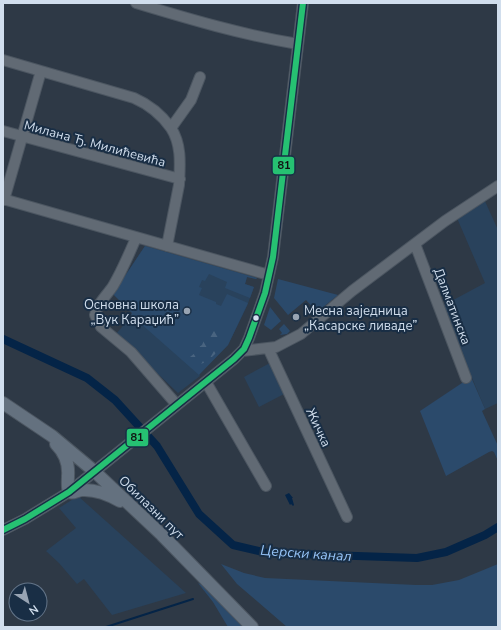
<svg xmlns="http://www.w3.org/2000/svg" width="501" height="630" viewBox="0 0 501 630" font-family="'Nunito Sans',sans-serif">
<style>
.built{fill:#29425c}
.green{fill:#2b4a6b}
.forest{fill:url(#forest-firs)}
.water{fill:#042447}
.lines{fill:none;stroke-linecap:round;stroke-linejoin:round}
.stream{stroke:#042447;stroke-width:2}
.canal{stroke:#042447;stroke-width:8}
.minor-casing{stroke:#4c5661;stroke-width:12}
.major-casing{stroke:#4c5661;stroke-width:14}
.minor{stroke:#616a74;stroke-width:10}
.major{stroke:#64717f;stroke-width:12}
.bus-1-casing{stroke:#192e45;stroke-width:9}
.bus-1{stroke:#26c172;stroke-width:6}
.poi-dot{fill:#98a4b3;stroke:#192e45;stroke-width:1.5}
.bus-dot{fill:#d1deed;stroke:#192e45;stroke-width:1.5}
.labels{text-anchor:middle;stroke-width:4;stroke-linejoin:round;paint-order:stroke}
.street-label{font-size:13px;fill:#d1deed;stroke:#192e45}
.poi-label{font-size:13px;fill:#d1deed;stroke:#192e45;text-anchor:end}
.water-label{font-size:14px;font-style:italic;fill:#95c3f7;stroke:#192e45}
.line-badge{stroke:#192e45;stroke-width:1.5}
.pale-badge-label{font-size:11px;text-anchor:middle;font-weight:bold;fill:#111}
</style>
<defs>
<pattern id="forest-firs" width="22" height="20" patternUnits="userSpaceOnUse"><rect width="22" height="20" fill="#2b4a6b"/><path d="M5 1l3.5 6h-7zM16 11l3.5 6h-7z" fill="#496480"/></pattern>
</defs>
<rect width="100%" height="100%" fill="#2e3946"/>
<!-- built -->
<path class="built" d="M484,199L498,230V403L485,409L442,306L485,283L457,218Z
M145,246L257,278L256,279L247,277L245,284L254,287L247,306L228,345L199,374L200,376L178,393L116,334L133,314L113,294Z
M270,363L284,394L259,407L244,377Z
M78,496L186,593L112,615L84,579L77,584L59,563L46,551L76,528L59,508Z"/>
<!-- green -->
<path class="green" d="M145,246L257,278L256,279L247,277L245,284L254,287L250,298L225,288L227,282L209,274L205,281L202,280L199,287L202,288L199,295L216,302V304L221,306L227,294L248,303L228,345L199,375L131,315L132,313L113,294Z
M278,279L338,295L322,308L315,310L306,300L288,315L274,298Z
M270,307L281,321L271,330L264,325Z
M284,324L290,331L287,334L280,335L282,333L279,329Z
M471,377L485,409L482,411L498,446V461L494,452L492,451L489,452L446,476L420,411Z
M221,564L244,573L265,578L416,585H432L459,580L498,564V627H287L237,584Z
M198,583L202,585L212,596L246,627H228L213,602Z"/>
<!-- forest -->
<path class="forest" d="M221,327L227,333C222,347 211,364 195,365L192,363L190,357L195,353L194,350L202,345L205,338L209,336L210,329Z"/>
<!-- water -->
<path class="water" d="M289,493L293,498H292L294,505L293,506L291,504L290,505L285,495Z"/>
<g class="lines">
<!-- stream -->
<path class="stream" d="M106,627L193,599"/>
<!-- canal -->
<path class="canal" d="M3,339L87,378L115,400L157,446L199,514L233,545L267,553L417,558L446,552L485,535L498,527"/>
<!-- minor casing -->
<g class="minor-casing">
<path id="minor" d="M136,3C189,19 243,35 298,44
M3,60L134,98C150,105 161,114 171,128
M3,131L180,179
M3,199L269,275
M4,200L41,71
M136,238C129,254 122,271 113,286C107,295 97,304 95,315L101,327L131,352L177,405
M415,244L466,378
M167,246L179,185C180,165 182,145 171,128L191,100L200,77
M268,348L347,517
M242,351L276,347L301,334L352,291L445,221L498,186
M206,382L266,486
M3,530L25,519L69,492L234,359L244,349L249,338L265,293L273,257L303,3"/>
</g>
<!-- major casing -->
<g class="major-casing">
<path id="major" d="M3,403L52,436L94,471L162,535L252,627
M56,444C65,453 69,463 68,476C68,481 67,487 69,492C73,494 76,491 81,490C95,489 108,494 120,501"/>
</g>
<!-- minor -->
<use href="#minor" class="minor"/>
<!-- major -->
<use href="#major" class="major"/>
<!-- bus-1 casing -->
<g class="bus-1-casing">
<path id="bus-1" d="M3,530L25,519L69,492L234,359L244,349L249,338L265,293L273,257L303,3"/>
</g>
<!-- bus-1 -->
<use href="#bus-1" class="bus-1"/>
</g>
<!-- markers -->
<g class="poi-dot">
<circle cx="187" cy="311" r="4"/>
<circle cx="296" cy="317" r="4"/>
</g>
<circle class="bus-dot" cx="256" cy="318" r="3.5"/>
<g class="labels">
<!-- street labels -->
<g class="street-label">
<text transform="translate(95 143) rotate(15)" y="5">Милана Ђ. Милићевића</text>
<text transform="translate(453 306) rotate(69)" y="5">Далматинска</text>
<text transform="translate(319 427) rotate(65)" y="5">Жичка</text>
<text transform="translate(152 507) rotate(44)" y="5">Обилазни пут</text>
</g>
<!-- poi labels -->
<g class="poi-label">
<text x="179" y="309">Основна школа<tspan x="179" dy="15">„Вук Караџић”</tspan></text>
<text x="304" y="315" text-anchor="start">Месна заједница<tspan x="304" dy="15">„Касарске ливаде”</tspan></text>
</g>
<!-- water labels -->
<g class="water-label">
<text transform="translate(306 553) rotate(4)" y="5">Церски канал</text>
</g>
</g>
<g class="line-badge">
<rect x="272" y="156" width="23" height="19" rx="4" fill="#26c172"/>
<rect x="126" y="428" width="23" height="19" rx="4" fill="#26c172"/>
</g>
<g class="pale-badge-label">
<text x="284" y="169">81</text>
<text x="137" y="441">81</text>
</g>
<!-- border -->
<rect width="501" height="630" fill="none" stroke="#d1deed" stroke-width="8"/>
<!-- north arrow -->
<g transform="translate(28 602) rotate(144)"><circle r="19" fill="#192e45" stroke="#637488"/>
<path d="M0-3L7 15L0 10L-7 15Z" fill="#98a4b3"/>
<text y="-6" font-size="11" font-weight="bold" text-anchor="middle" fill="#d1deed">N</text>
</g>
</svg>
